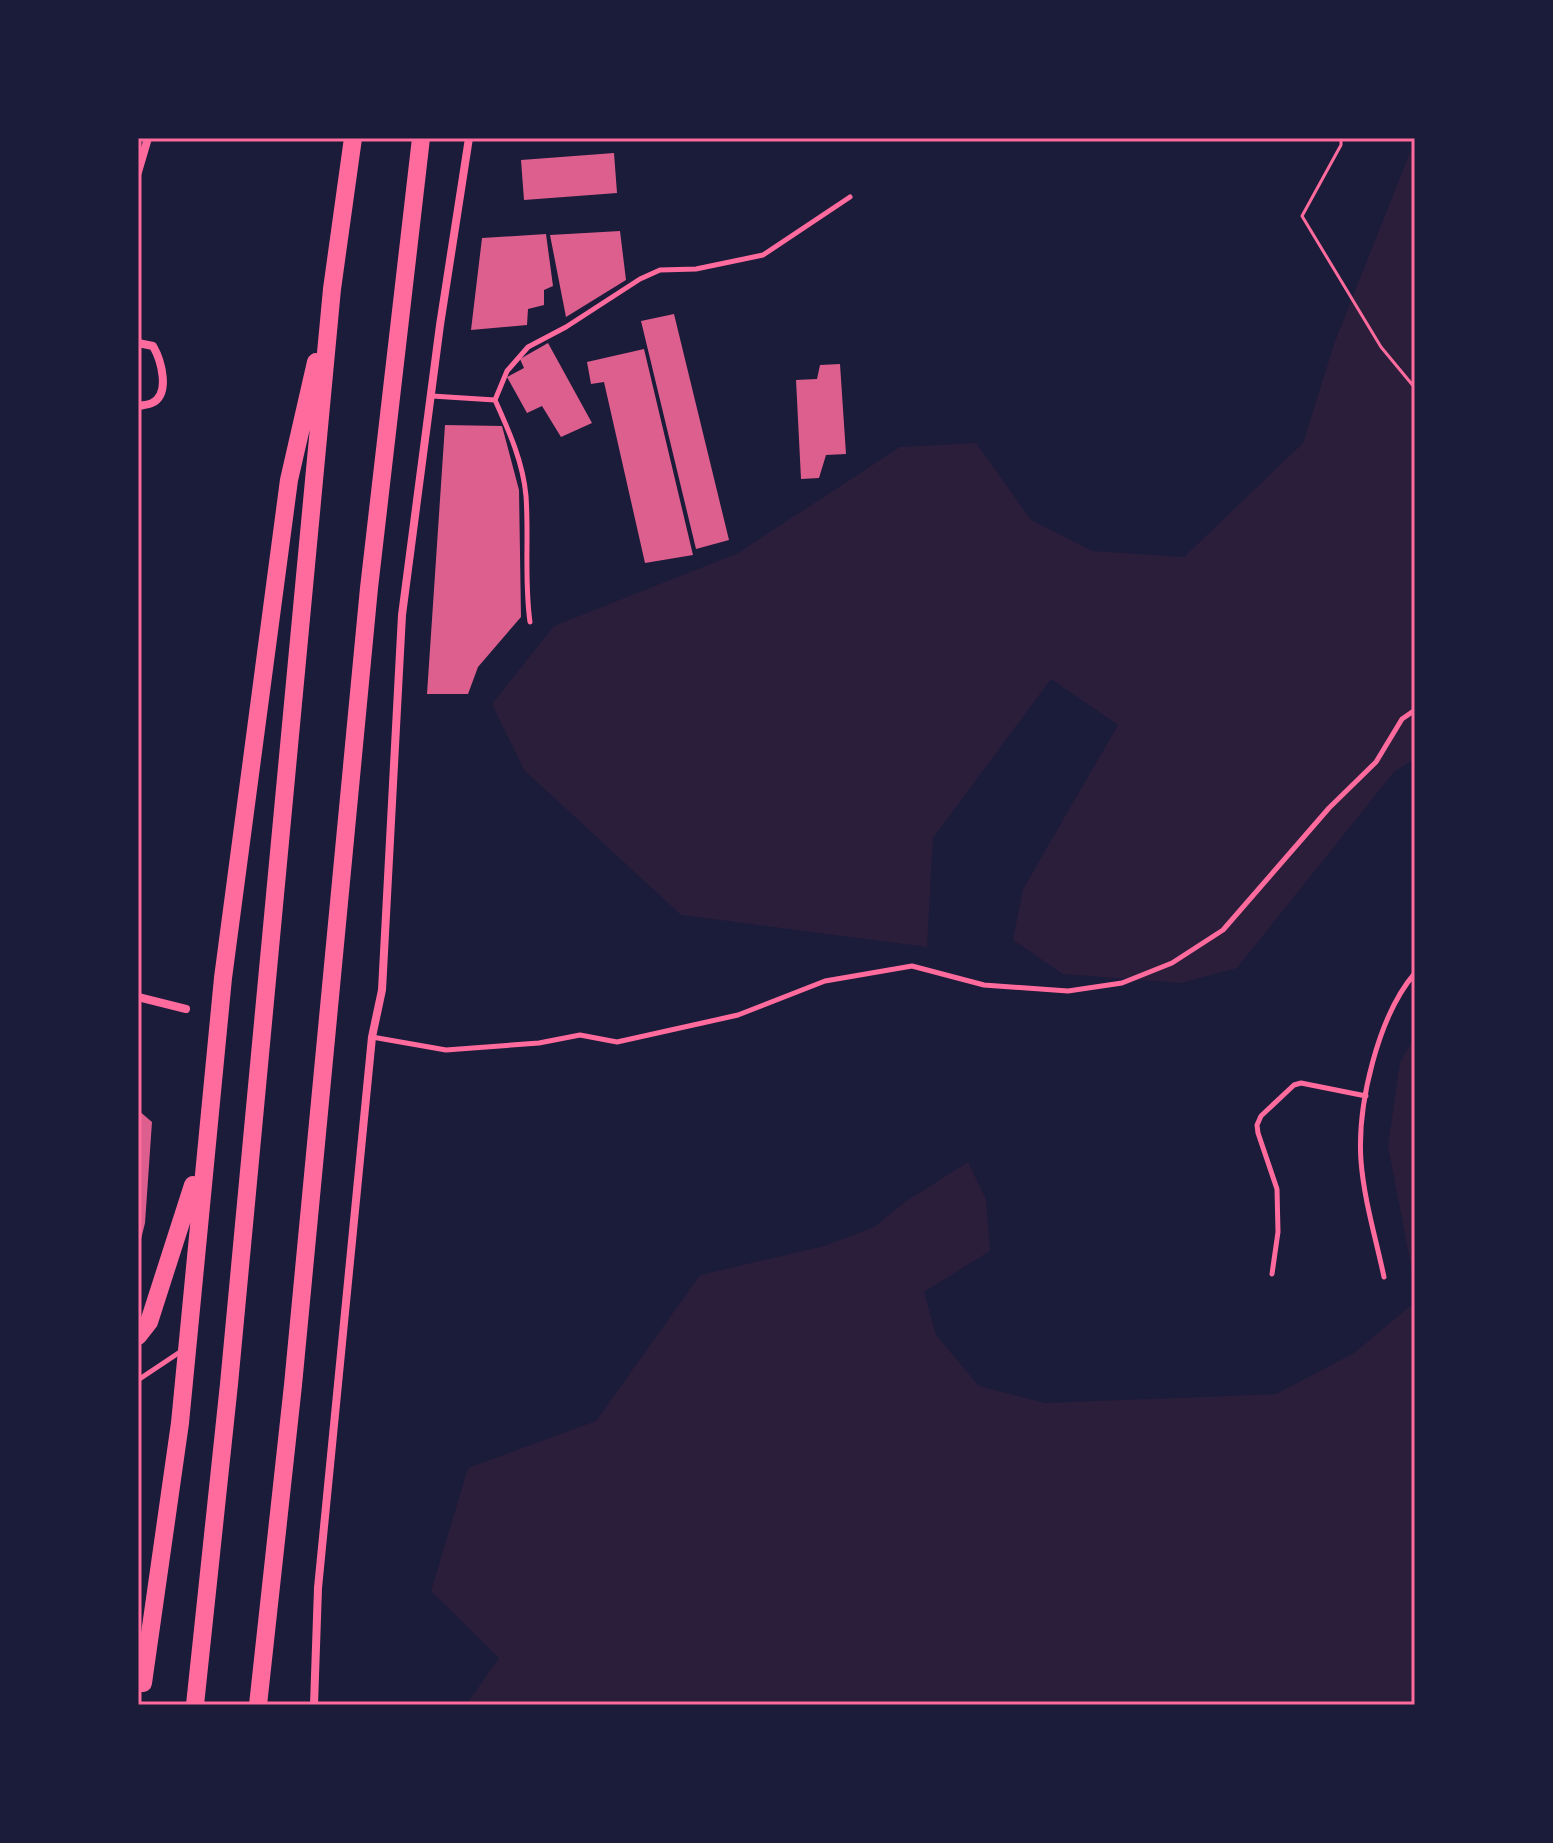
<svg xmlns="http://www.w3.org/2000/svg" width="1553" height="1843" viewBox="0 0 1553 1843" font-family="'Open Sans',sans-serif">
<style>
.green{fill:#2a1e3b}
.building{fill:#dd5f8e}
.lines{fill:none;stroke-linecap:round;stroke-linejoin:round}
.path{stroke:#ff6b9d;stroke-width:3}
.service{stroke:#ff6b9d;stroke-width:5}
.minor{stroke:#ff6b9d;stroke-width:8}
.motorway{stroke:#ff6b9d;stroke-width:18}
.neatline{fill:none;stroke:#ff6b9d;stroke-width:3}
</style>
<rect width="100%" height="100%" fill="#1b1b3a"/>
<!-- green -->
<path class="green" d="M1415,140V758L1394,772L1237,968L1181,983L1063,974L1013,940L1023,889L1118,725L1051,679L933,838L927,947L681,915L524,770L492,704L554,626L738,553L900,447L976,443L1031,520L1092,551L1184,557L1303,443L1334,344Z
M1415,1036V1287L1388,1146L1400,1062Z
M968,1162L986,1199L990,1251L924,1292L936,1335L979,1386L1045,1403L1276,1394L1354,1353L1415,1302V1705H466L499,1658L431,1591L468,1468L596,1421L700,1275L824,1246L874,1227L905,1202Z"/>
<!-- building -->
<path class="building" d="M614,153L617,193L524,200L521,160Z
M620,231L626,280L566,317L550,235Z
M546,234L553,286L544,290V305L528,309L527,325L471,330L482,238Z
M674,314L729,540L696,549L641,321Z
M548,343L592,423L561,437L542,406L527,413L507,377L524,368L520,359Z
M644,349L693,555L645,563L604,382L591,384L587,362Z
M840,364L846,454L826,455L819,478L801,479L796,380L817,379L820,365Z
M445,425L502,426L519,490L521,617L478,667L468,694H427Z
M138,1110L152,1122L145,1223L139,1247Z"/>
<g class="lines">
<!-- path -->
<path class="path" d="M1341,138V145L1302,216L1381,347L1415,388"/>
<!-- service -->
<path class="service" d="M432,396L495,400L507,371L528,347L566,327L640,279L660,270L696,269L763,255L850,197
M495,400C509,431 523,462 526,496C529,538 524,580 530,622
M372,1037L446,1050L539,1043L580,1035L617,1042L738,1015L825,981L912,966L984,985L1068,991L1122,983L1172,963L1223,930L1329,808L1376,762L1402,719L1415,710
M1272,1274L1278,1232L1277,1189L1258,1133L1257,1125L1261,1116L1294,1085L1301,1083L1366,1096
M1384,1277C1376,1239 1364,1200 1361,1161C1357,1105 1378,1016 1415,973
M138,1380L183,1350"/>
<!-- minor -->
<path class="minor" d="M138,172L148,138
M138,343L153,346C161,360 171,394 152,403C148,405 143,405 138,406
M138,997L186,1009
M314,1705L318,1588L372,1037L382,990L402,615L440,325L469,138"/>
<!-- motorway -->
<path class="motorway" d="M138,1336L149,1322L193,1185
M143,1683L180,1423L223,978L289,480L316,362
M195,1705L229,1384L332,289L353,138
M258,1705L293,1385L369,588L421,138"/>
</g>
<!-- border -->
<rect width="1553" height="1843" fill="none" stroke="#1b1b3a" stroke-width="280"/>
<rect x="140" y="140" width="1273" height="1563" class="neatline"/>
</svg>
